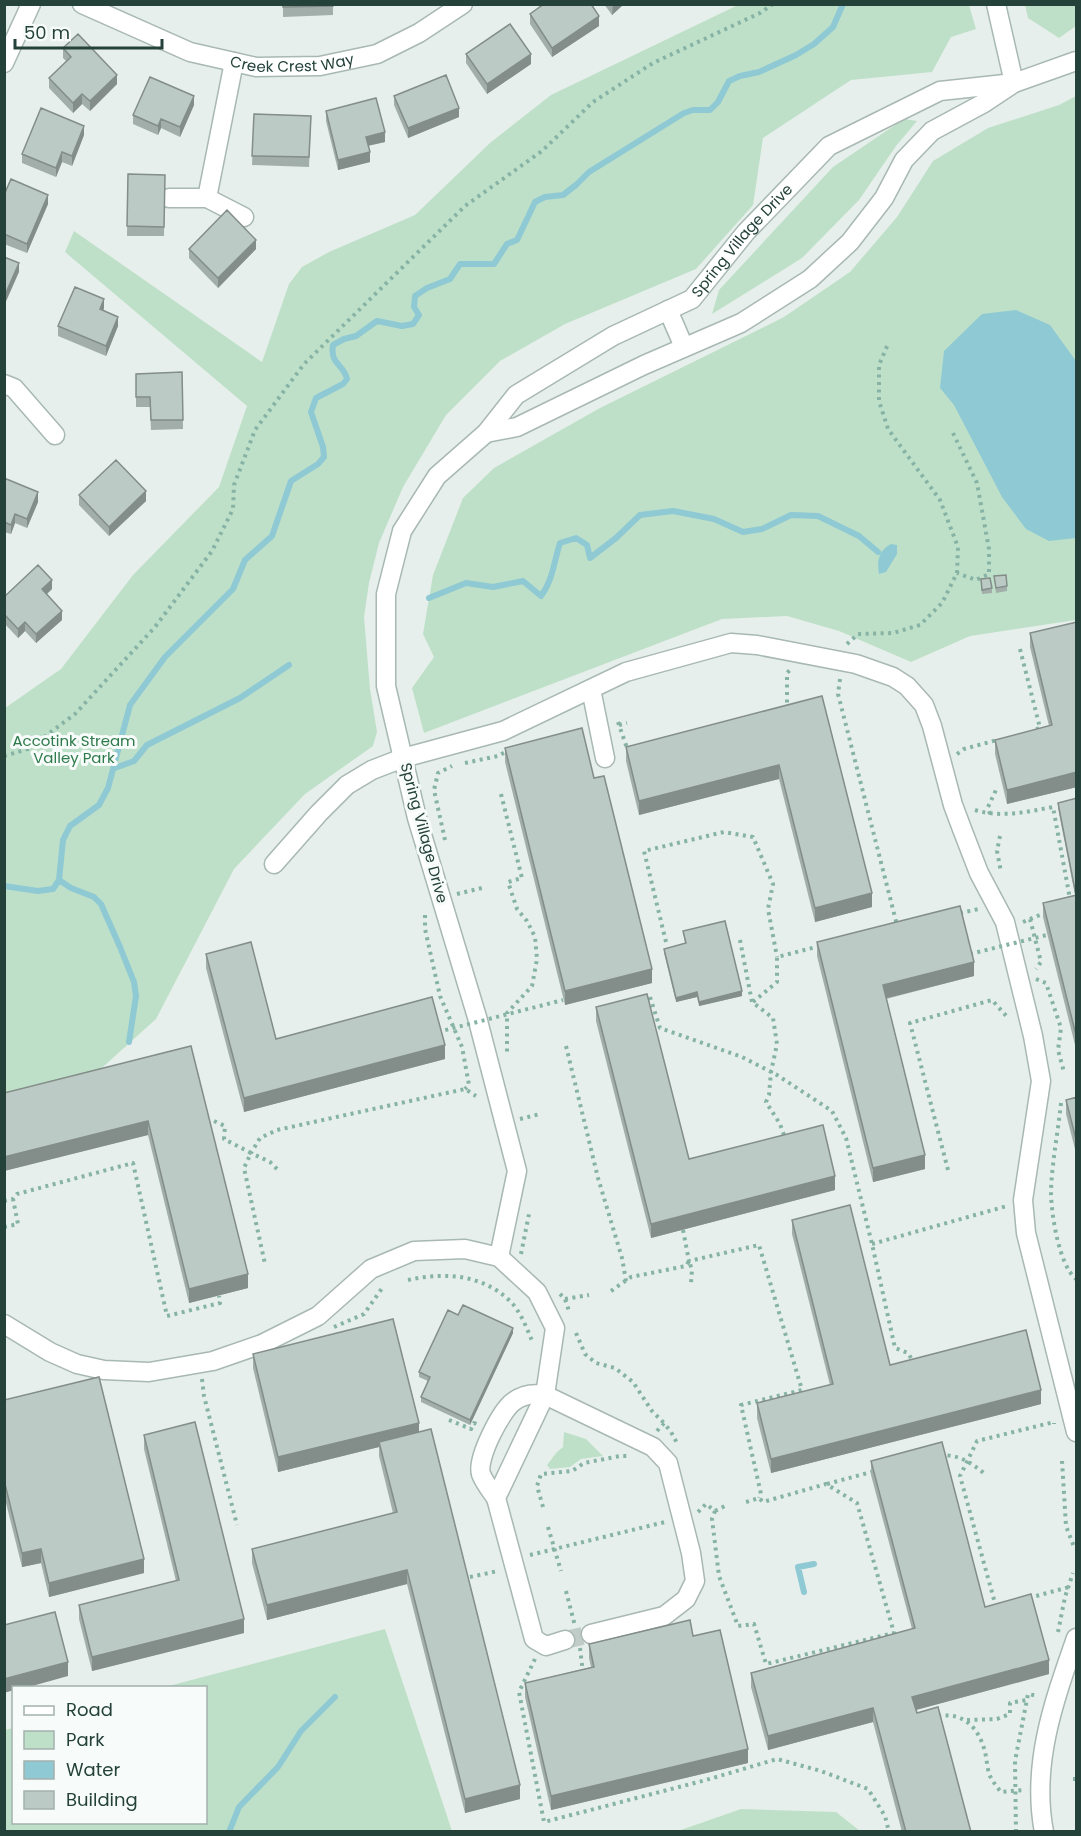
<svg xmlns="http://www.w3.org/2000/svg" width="1081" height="1836" viewBox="0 0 1081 1836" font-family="Poppins,sans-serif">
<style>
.green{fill:#bfe0c8}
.water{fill:#8ec9d4}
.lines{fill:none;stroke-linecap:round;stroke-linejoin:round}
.stream{stroke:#8ec9d4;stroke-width:6}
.minor-tunnel{stroke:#bfccc8;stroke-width:18;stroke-dasharray:18 9;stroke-linecap:butt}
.minor-casing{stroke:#a8b8b2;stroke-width:21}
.path{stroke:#86b3a5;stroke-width:4;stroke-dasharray:3 4.5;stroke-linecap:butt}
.minor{stroke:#fff;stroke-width:18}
.path-bridge{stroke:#86b3a5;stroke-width:4;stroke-dasharray:3 4.5;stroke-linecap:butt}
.wall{fill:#a1aea9}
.shaded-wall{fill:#838d89}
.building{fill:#bbcac4;stroke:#838d89;stroke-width:1.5}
.labels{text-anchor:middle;stroke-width:6;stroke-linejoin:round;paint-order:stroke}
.street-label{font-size:15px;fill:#24423a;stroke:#f7fbf9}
.park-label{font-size:15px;fill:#2d7a4b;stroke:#f7fbf9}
</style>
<rect width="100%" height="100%" fill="#e6efeb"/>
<!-- green -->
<path class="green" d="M738,5H969L976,29L951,37L932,72L851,80L763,138L753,205L696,269L565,324L500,361L446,415L403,487L379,543L369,583L364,617L370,689L377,732L373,746L305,794L234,869L156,1019L94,1075L5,1098V708L61,669L133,575L219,487L247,406L65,252L74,231L262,362L289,284L302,267L329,252L415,215L490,143L551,95Z
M1025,5H1076V26L1059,38L1028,18Z
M1076,96V620L970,636L911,662L839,631L787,616L722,619L424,733L412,688L434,657L423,634L433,575L463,498L494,468L600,408L784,317L850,272L897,217L933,161L988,128L1059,105Z
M904,119L917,121L896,146L859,200L802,258L712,314L719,290L833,167Z
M564,1432L586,1439L603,1456L581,1459L570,1467L550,1469L547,1465L557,1452L563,1447Z
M385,1629L452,1831H5V1730L13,1728L14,1822H206V1688L165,1687Z
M741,1809L836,1812L860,1831H678Z"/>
<!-- water -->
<path class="water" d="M1016,310L1050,325L1076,361V538L1049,541L1026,529L1002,497L954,405L940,388L944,351L982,314Z
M891,544L897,545V554L886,572L879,574C877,561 878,551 891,544Z"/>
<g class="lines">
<!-- stream -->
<path class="stream" d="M429,598L466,583L493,587L523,581L541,596C553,580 554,561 560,543L576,538L587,545L590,558L616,538L640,515L673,511L714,519L743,532L762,529L791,515L818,516L859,536L878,552
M115,768L134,761L147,745L240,698L289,665
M59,880L71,888L94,897L101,904L120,947L134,982L136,996L129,1042
M4,886L38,891L53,889L59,880L63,840L70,826L99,805L108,788L130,705L165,657L233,589L245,560L272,536L291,481L318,464L324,457L323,447L311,412L316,398L343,384L347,379C343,363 330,365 333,345L344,339L356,336L377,321L402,326L413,324L419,315L414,307L415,296L427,288L450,279L460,264H494L507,244L517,240L535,202L545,197L563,195L576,185L589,172L684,113L693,110H710L718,102L729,81L740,76L759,72L796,55L814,44L833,27L843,4
M804,1592L798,1567L814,1564
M229,1832L239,1807L278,1767L301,1731L335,1697"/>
<!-- minor-tunnel -->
<path class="minor-tunnel" d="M565,1640L591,1634"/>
<!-- minor casing -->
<g class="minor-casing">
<g id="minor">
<path id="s1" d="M82,4L190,52L256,67L320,66L377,54L419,33L463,4"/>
<path d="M996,4L1014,83"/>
<path d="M4,63L31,4"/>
<path d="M169,198H207L244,217"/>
<path d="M207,198L234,62"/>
<path d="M668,310L684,347"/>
<path d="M4,384L14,388L55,435"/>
<path d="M486,433L517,427L644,365L741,323L810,279L850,242L884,198L904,160L932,131L984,103L1014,83L1076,61"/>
<path d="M591,689L605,758"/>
<path d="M274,864L319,813L347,785L372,770L403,758L503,731L626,672L731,643L757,645L856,664L893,677L907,686L924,705L932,726L953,805L962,829L979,873L1005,922L1033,1036L1041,1081L1023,1200L1026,1233L1076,1432"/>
<path id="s2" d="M499,1257L517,1171L477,1017L417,818L386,686V594L402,531L437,476L486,433L516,395L613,336L692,299L746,232L829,146L940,91L1014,83"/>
<path d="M4,1324L50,1352L77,1364L104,1370L149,1372L213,1361L262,1344L318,1316L371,1269L414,1251L465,1249L499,1257L537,1292L555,1328L545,1395C534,1393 523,1394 513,1402C501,1411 476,1459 481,1474C484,1482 491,1491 496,1498"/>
<path d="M565,1640L546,1646L534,1639L496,1498L545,1395L653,1447L668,1463L691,1553L695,1581L686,1599L664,1616L591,1634"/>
<path d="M1044,1832C1031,1764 1054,1701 1076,1638"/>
</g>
</g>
<!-- path -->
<path class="path" d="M953,433L977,483L989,549V574L976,580L957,573
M847,644L858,634L893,633L920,625L942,603L957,573L958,547L940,500L888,429L879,401V365L888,344
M1020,649L1040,728L1034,730
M840,679L838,694L897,925
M787,710V673L790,670
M618,722L628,751
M619,725L627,723
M957,754L964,749L997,740
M4,756L28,749L75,714L155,627L212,551L233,509L234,485L255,430L304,364L465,206L542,151L593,102L653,63L760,13L773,4
M465,763L498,756L507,751
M501,794L522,878L508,882L517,909L527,921L535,937L537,959L532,986L507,1013V1053
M975,810C1001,818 1026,812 1053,807L1070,899
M990,814L988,807L996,790
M1000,836L997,851L1001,872
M445,840L434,790L438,773L452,766
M457,894L482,888
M960,913L979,909
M425,915V929L440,996L462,1047L469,1085L465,1089
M1030,919L1041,962L1036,969
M1023,922L1047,912
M740,940L752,1002L773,1018L777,1044L771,1072L769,1095L766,1102L780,1124L785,1138
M666,942L644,851L724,832L753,837L773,884L768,909L777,957
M1036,979L1046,983L1061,1028L1058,1050L1064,1072
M650,997L660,1028L742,1057L777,1075L832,1111L846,1138L872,1244L895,1348L908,1353L914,1363
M753,1002L777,982V957L820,946
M566,1046L598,1178L622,1258L626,1281
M1061,1103C1058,1132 1052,1162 1051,1191C1051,1214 1059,1265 1076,1279
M520,1119L540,1114
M214,1121L225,1126L224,1139L251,1153L244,1168L265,1264
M277,1169L270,1162L251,1153L260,1138L277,1130L465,1089L476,1096
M948,1170L910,1023L992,1000L1009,1019
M4,1201L13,1199L17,1194L133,1163L167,1316L220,1303L219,1296
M4,1227L18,1224L13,1199
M683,1230L689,1261L759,1245L802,1390L741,1405L761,1494L759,1498
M872,1244L1007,1206
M521,1254L529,1214
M408,1280C444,1272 482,1274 510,1301C521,1312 527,1329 533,1343
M611,1291L631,1277L686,1266L689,1261L692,1270L691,1283
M560,1294L565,1299L569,1311
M565,1299L589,1295
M334,1327L364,1314L383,1287
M576,1333L585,1354L596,1363L615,1368L633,1382L652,1411L664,1423
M202,1379L204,1396L237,1525
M449,1420L471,1429L474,1423L479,1425
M657,1431L664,1423L671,1432L677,1443
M940,1455C960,1455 970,1462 985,1474
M1062,1461L1066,1526L1074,1547
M827,1484L875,1471
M543,1507L537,1486L541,1474L572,1471L584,1463L620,1456H629
M715,1511L725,1506
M698,1512L706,1504L715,1511L712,1519L719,1576L738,1626L754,1624L766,1664L894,1633L857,1503L826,1484L763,1502L759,1498L746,1502
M548,1527L561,1571
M530,1555L665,1522
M470,1577L498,1571
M566,1591L575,1626
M1029,1598L1069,1587
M996,1607L960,1476L977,1441L1054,1422V1424
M1058,1632L1065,1597L1073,1573
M580,1648L583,1673
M535,1659L519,1692L544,1822L706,1780L777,1759L821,1771L868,1789L885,1816L889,1832
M938,1716C964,1712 979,1728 985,1752C987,1760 987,1769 990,1776C993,1782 997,1787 1001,1792L1023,1790
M967,1720L997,1719L1010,1714V1703L1026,1700
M1073,1779H1076
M1016,1832L1015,1761L1028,1694L1038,1696"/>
<!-- minor -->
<use href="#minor" class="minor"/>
<!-- path-bridge -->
<path class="path-bridge" d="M970,954L1047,935
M438,1032L563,1000"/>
</g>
<!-- wall -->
<path class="wall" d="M283,4H333V15L283,17Z
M604,4H624L612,15Z
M530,14L599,26L552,57L530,24Z
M63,48L117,84L90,111L82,104L73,113L49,88V78L66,61L63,58Z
M466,54L531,64L487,94L466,63Z
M394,96L459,117L408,138L394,105Z
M194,105L180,137L161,128L158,135L133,124V115Z
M326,111L385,142L368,146L370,162L338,170L326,121Z
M254,114L311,116L309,167L252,165Z
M84,135L72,166L62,162L56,177L22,163V154Z
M128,174L165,175L164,236H127Z
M4,195L48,204L27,253L4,244Z
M189,249H256L218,288L189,258Z
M104,308L103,311L118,326L106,356L58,336V326Z
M182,372L183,429L151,430L150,407H136V374Z
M4,478L38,502L27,528L15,523L11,534L4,532Z
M79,495L146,501L109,536L79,505Z
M994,576L1007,586V591L996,593Z
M981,579L992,588V593L982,594Z
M52,589L47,594L62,620L36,643L25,631L18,638L4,623V597Z
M1030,633L1077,787L1007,804L995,754V740L1049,726L1030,647Z
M822,696L872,907L815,922L779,779L639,815L626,761V747Z
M505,748L594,778L652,983L565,1005L505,762Z
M1077,798V1049H1076L1043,917V903L1075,895L1058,808V803Z
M683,931L742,996L699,1006L697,997L676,1002L664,953V949L685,943Z
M817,942L974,976L886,999L925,1169L873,1182L817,956Z
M206,954L276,1039L445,1059L244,1112L206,968Z
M596,1007L689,1159L835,1190L651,1238L596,1021Z
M191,1046L248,1288L189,1303L148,1135L4,1171V1093Z
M1077,1097V1157L1066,1114V1100Z
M792,1220L890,1365L1041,1404L771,1473L757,1418V1403L830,1385L792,1234Z
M458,1315L513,1333L470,1425L421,1402V1397L428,1381L419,1377V1372Z
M253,1354L419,1432L520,1799L465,1813L407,1584L267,1620L252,1563V1549L393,1513L379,1456V1447L278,1472L253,1368Z
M4,1400L144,1573L49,1597L41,1563L22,1567L4,1495Z
M144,1435L244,1633L92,1671L79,1619V1605L176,1581L144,1449Z
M871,1461L985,1607L1049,1674L916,1710L971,1832H902L873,1722L768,1750L751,1687V1673L912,1629L871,1475Z
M693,1636L748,1763L551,1810L525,1697V1683L591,1667L589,1658V1644Z"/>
<!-- shaded-wall -->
<path class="shaded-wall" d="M613,4H624L612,15Z
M599,16V26L552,57V48Z
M531,54V64L487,94V84Z
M117,75V84L90,111V101Z
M82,94V104L73,113V103Z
M194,96V105L180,137V127Z
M459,108V117L408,138V128Z
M161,119V128L158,135V126Z
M84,126V135L72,166V156Z
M385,132V142L366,146V137Z
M62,152V162L56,177V168Z
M370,152V162L338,170V160Z
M48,195V204L27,253V244Z
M256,240V249L218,288V278Z
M19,263V272L4,306V297Z
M104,299V308L100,319V309Z
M118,317V326L106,356V346Z
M146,491V501L109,536V527Z
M38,492V502L27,528V519Z
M15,514V523L11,534V525Z
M52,580V589L42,598V589Z
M62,611V620L36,643V634Z
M25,622V631L18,638V629Z
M779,765V779L639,815V801Z
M1077,772V787L1007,804V790Z
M872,893V907L815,922V908Z
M974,962V976L883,999V985Z
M652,969V983L565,1005V991Z
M742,991V996L699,1006V1002Z
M697,992V997L676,1002V998Z
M445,1045V1059L244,1112V1098Z
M148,1121V1135L4,1171V1157Z
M925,1155V1169L873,1182V1168Z
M835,1176V1190L651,1238V1224Z
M248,1274V1288L189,1303V1289Z
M513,1328V1333L470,1425V1420Z
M1041,1390V1404L771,1473V1459Z
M419,1423V1437L379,1442V1447L278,1472V1457Z
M41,1549V1563L22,1567V1553Z
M144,1559V1573L49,1597V1583Z
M407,1570V1584L267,1620V1605Z
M244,1619V1633L92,1671V1657Z
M1049,1660V1674L912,1711V1697Z
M68,1662V1676L25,1688H14V1690L4,1693V1679Z
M873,1708V1722L768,1750V1736Z
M748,1749V1763L551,1810V1796Z
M520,1785V1799L465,1813V1799Z"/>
<!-- building -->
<path class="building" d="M283,4H333V6L283,7Z
M544,4H591L599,16L552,48L530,14Z
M510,24L531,54L487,84L466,54Z
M78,34L117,75L90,101L82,94L73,103L49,78L71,57L63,48Z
M446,75L459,108L408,128L394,96Z
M150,77L194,96L180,127L161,119L158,126L133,115Z
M376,98L385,132L366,137L370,152L338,160L326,111Z
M41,108L84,126L72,156L62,152L56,168L22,154Z
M254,114L311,116L309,157L252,156Z
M128,174L165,175L164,227L127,226Z
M11,179L48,195L27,244L4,234V195Z
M227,210L256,240L218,278L189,249Z
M4,257L19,263L4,297Z
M75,287L104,299L100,309L118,317L106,346L58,326Z
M182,372L183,420H151L150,397H136V374Z
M116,460L146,491L109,527L79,495Z
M4,478L38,492L27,519L15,514L11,525L4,522Z
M38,565L52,580L42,589L62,611L36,634L25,622L18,629L4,614V597Z
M1006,575L1007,586L996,588L994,576Z
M990,578L992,588L982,590L981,579Z
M1077,622V772L1007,790L995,740L1052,725L1030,633Z
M822,696L872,893L815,908L779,765L639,801L626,747Z
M582,728L594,778L604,776L652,969L565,991L505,748Z
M1077,798V895H1076L1058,803Z
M1077,895V1035H1076L1043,903Z
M960,906L974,962L883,985L925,1155L873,1168L817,942Z
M725,921L742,991L699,1002L697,992L676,998L664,949L686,943L683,931Z
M251,942L276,1039L432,997L445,1045L244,1098L206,954Z
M647,994L689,1159L823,1125L835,1176L651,1224L596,1007Z
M191,1046L248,1274L189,1289L148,1121L4,1157V1093Z
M1077,1097V1143L1066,1100Z
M850,1205L890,1365L1026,1330L1041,1390L771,1459L757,1403L833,1384L792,1220Z
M463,1305L513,1328L470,1420L421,1397L430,1377L419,1372L448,1310L458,1315Z
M393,1319L419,1423L278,1457L253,1354Z
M99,1377L144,1559L49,1583L41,1549L22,1553L4,1480V1400Z
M195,1422L244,1619L92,1657L79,1605L179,1580L144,1435Z
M431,1429L520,1785L465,1799L407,1570L267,1605L252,1549L397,1512L379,1442Z
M942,1442L985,1607L1031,1594L1049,1660L912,1697L917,1713L938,1707L971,1832H906L873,1708L768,1736L751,1673L915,1628L871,1461Z
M55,1612L68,1662L4,1679V1625Z
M690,1620L693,1636L720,1630L748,1749L551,1796L525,1683L594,1667L589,1644Z"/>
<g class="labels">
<!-- street labels -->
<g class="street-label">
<text dy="5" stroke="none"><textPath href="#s1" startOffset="222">Creek Crest Way</textPath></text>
<text dy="5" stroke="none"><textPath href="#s2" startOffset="1204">Spring Village Drive</textPath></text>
<text transform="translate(424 833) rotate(75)" y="5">Spring Village Drive</text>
</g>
<!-- park labels -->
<g class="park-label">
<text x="74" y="746">Accotink Stream<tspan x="74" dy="17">Valley Park</tspan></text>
</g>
</g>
<!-- border -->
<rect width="1081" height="1836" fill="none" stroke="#24423a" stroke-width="12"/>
<!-- legend -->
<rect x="12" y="1686" width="195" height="138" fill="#f7fbf9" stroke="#a3b1ad" stroke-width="1.5"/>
<rect x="24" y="1706" width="30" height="9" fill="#ffffff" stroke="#a3b1ad" stroke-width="1.5"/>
<text x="66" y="1716" font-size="18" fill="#24423a">Road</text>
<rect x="24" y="1731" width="30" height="18" fill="#bfe0c8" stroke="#a3b1ad" stroke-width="1.5"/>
<text x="66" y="1746" font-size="18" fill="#24423a">Park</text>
<rect x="24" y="1761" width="30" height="18" fill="#8ec9d4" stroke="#a3b1ad" stroke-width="1.5"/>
<text x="66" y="1776" font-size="18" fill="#24423a">Water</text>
<rect x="24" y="1791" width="30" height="18" fill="#bbcac4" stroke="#a3b1ad" stroke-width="1.5"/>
<text x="66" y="1806" font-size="18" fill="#24423a">Building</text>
<!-- scale -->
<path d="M15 39v9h147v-9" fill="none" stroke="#24423a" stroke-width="3"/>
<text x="24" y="39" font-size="18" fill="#24423a" stroke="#f7fbf9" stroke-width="4.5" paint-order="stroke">50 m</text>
</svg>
